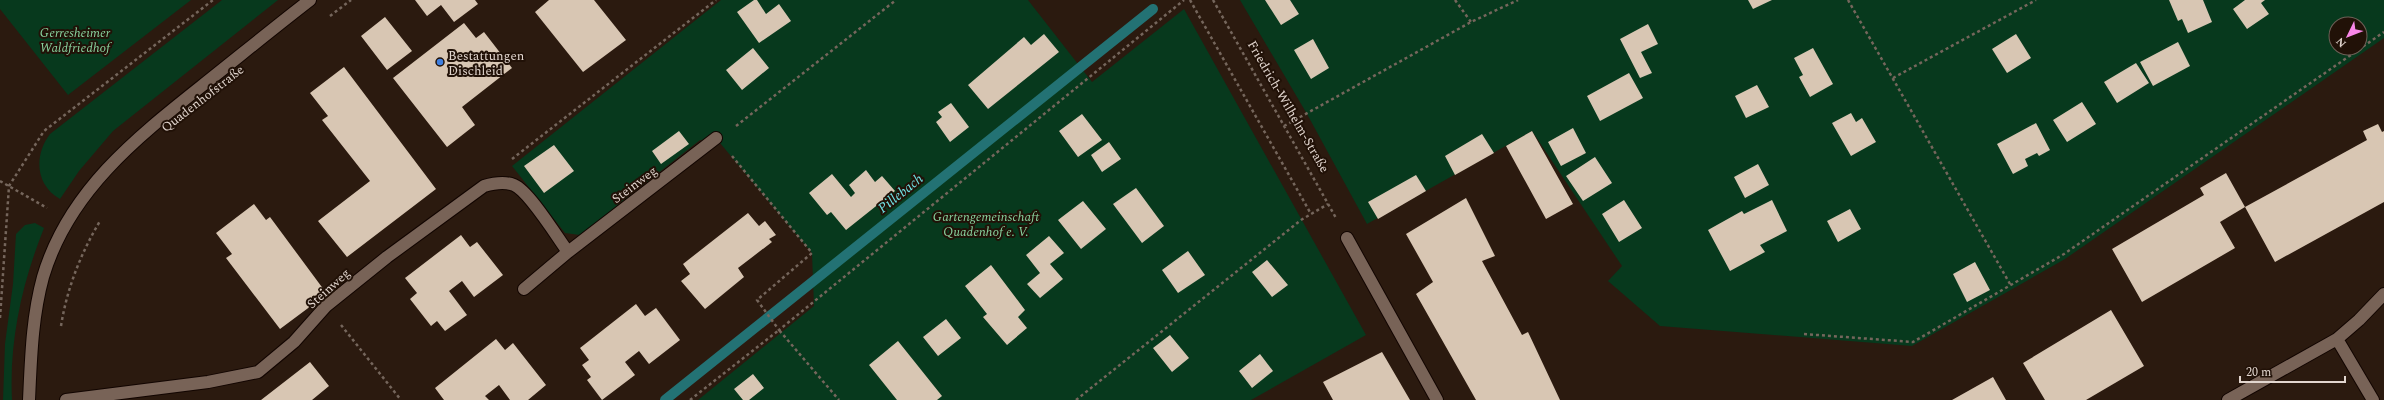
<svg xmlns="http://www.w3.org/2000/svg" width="2384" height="400" viewBox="0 0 2384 400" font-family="Spectral,serif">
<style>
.green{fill:#07391d;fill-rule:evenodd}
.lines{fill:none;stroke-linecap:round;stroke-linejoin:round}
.stream{stroke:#237274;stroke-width:10}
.building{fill:#d8c6b3}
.minor-casing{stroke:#120500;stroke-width:14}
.path{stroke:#75665c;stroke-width:2.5;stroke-dasharray:3 3;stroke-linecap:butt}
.minor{stroke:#786357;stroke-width:12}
.shop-dot{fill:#3f7fe0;stroke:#211107;stroke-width:1.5}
.labels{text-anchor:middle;stroke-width:4;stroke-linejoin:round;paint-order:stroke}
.park-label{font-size:13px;font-style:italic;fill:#88d29e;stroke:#211107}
.poi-label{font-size:13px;fill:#e2d6cf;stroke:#211107;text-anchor:start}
.street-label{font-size:13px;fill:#e2d6cf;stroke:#211107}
.water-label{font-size:14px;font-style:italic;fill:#70e2e5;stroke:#211107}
</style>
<rect width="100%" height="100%" fill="#2b1a0f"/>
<!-- green -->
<path class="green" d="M0,0H191L68,95L0,9Z
M222,0H278L113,131L79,171L60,199C35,185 34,155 50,134Z
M721,0H1028L1092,82L1184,9L1366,335L1251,400H698L814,306L812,253L720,143L700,140L580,235L565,233L512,166Z
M1240,0H2384V38L2065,259L1912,346L1660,326L1608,281L1622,266L1532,131L1367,224L1307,114ZM2336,24H2360V48H2336Z
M35,223L44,228C22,283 9,341 12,400H3L5,344L13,284L16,234L25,225Z"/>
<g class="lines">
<!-- stream -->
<path class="stream" d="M665,400L1153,9"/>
</g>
<!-- building -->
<path class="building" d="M415,0H475L478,4L454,22L441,5L427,16Z
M549,0H594L626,40L583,72L535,12Z
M754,0H757L766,14L779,4L791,21L759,43L737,12Z
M1265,0H1290L1299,14L1281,25Z
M1748,0H1772L1753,9Z
M2169,0H2203L2212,22L2188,33L2182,19L2178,21Z
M2245,0H2265L2261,3L2269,14L2247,29L2233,9Z
M385,17L412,51L387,70L361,36Z
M464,23L476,38L484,32L512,68L462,107L475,125L447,147L393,78Z
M1648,24L1658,44L1641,52L1652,73L1640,78L1620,39Z
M1044,34L1059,52L988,109L968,85L1024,37L1031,45Z
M2016,34L2031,58L2007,73L1992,49Z
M1313,39L1329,68L1311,79L1294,50Z
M2178,42L2190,66L2153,86L2140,62Z
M753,48L769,68L742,90L726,70Z
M1813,48L1833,84L1810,97L1799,77L1803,75L1794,58Z
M2136,63L2149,83L2117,103L2104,82Z
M344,67L436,189L347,257L318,221L370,181L322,120L328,116L310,93Z
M1629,73L1643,98L1600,121L1587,96Z
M1757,85L1769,107L1746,118L1735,96Z
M2082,102L2096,124L2067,142L2053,120Z
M951,103L969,127L950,142L936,122L942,117L938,112Z
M1851,113L1856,122L1862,118L1876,142L1851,156L1832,123Z
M1082,114L1102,140L1078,157L1059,131Z
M2036,123L2050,150L2039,156L2037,153L2025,159L2028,166L2013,174L1997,144Z
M2378,124L2382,132L2384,131V202L2275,262L2245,207L2367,140L2363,131Z
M1573,128L1586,153L1561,166L1548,142Z
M679,131L689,144L661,164L652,151Z
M1532,131L1573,204L1546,219L1506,146Z
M1482,134L1494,153L1455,175L1445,156Z
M1109,142L1121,159L1102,172L1091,155Z
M554,145L574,171L544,193L524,166Z
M1595,157L1612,183L1583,201L1566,176Z
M1758,164L1769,185L1745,198L1734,177Z
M866,170L875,182L882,176L895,191L846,230L831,212L827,215L809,193L832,174L851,197L855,193L849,185Z
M2226,173L2245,207L2220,222L2235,248L2142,302L2112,249L2204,195L2200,188Z
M1416,175L1426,191L1378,219L1368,202Z
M1136,188L1164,226L1142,243L1113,204Z
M1466,198L1495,256L1482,261L1522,335L1528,332L1560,400H1476L1416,294L1433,282L1406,234Z
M1624,200L1642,228L1619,242L1602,214Z
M1772,200L1787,231L1760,245L1765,252L1730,271L1708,230L1742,211L1744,214Z
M1083,201L1106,229L1081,249L1058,220Z
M254,204L266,220L270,217L327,294L280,329L226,258L232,254L216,233Z
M1850,209L1861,229L1838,242L1827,221Z
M748,213L759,226L765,221L776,235L769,239L772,242L738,268L744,277L705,309L681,281L690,274L683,264Z
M461,235L470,247L477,242L503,275L474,297L462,281L449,291L467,315L445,331L437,321L431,326L410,299L417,293L405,278Z
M1049,236L1064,253L1050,264L1063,279L1040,298L1027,284L1040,273L1026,255Z
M1188,251L1205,275L1178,293L1162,270Z
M1267,260L1288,285L1272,297L1252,272Z
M1975,262L1990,290L1967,302L1953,274Z
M991,265L1025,310L1018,317L1027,328L1007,345L983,317L987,314L965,286Z
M636,304L645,316L656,308L680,340L649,364L639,351L625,362L635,375L602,400L587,380L591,377L582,365L589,360L580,348Z
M2111,310L2144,366L2086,400H2045L2023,363Z
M946,319L961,338L938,356L923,337Z
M1170,335L1189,358L1172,372L1153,348Z
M496,339L505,350L513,343L546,385L528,400H510L499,385L485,396L489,400H444L435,388Z
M898,341L942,396L937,400H897L869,365Z
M1382,352L1410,400H1333L1323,382Z
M1260,354L1273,371L1252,388L1239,371Z
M310,362L329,386L312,400H261Z
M753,374L764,388L749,400H743L734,389Z
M1993,377L2006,400H1952Z"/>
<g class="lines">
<!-- minor casing -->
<g class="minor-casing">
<path id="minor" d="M1347,238L1437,400
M524,289L568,252L716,138
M2337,339L2373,400
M29,400C31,358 32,317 43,277C69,189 140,135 208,81C242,54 275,27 310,0
M66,400L208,382L258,372L294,342L326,306L387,257L484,186C494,183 504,181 514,185C529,191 557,237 568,252
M2228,400L2337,339L2359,320L2384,294"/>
</g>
<!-- path -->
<path class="path" d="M1190,0L1311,214
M1213,0L1336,218
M1455,0L1471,22
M1848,0L2010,284
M330,16L351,0
M1893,78L2036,0
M736,126L896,0
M1284,126L1471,22L1518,0
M732,156L812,253L757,300L779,330L1184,0
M512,159L716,0
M0,181L47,208
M0,318L9,186L44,131L213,0
M341,325L401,400
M61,326C67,288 81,253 100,221
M1804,334L1913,342L2064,254L2384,32
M690,400L779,330L839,400
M1076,400L1301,220L1328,204"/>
<!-- minor -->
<use href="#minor" class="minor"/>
</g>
<!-- markers -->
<circle class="shop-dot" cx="440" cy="62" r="4"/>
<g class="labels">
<!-- park labels -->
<g class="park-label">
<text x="75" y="37">Gerresheimer<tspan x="75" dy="15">Waldfriedhof</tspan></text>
<text x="986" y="221">Gartengemeinschaft<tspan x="986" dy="15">Quadenhof e. V.</tspan></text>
</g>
<!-- poi labels -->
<g class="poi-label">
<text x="448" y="60">Bestattungen<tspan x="448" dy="15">Dischleid</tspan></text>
</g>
<!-- street labels -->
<g class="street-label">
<text transform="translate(202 98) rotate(-38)" y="5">Quadenhofstraße</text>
<text transform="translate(1289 106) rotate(60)" y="5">Friedrich-Wilhelm-Straße</text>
<text transform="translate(634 184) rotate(-37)" y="5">Steinweg</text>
<text transform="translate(328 288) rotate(-42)" y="5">Steinweg</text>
</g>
<!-- water labels -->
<g class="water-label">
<text transform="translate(900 193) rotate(-39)" y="5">Pillebach</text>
</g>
</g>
<!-- north arrow -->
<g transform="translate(2348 36) rotate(227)"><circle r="19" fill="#211107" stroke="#6e6057"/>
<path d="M0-3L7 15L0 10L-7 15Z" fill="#f987e8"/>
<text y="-6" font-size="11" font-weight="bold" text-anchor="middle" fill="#e2d6cf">N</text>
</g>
<!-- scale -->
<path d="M2240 376v6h105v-6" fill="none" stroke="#e2d6cf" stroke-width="2"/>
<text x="2246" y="376" font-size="12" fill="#e2d6cf" stroke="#211107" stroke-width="3" paint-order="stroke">20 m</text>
</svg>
